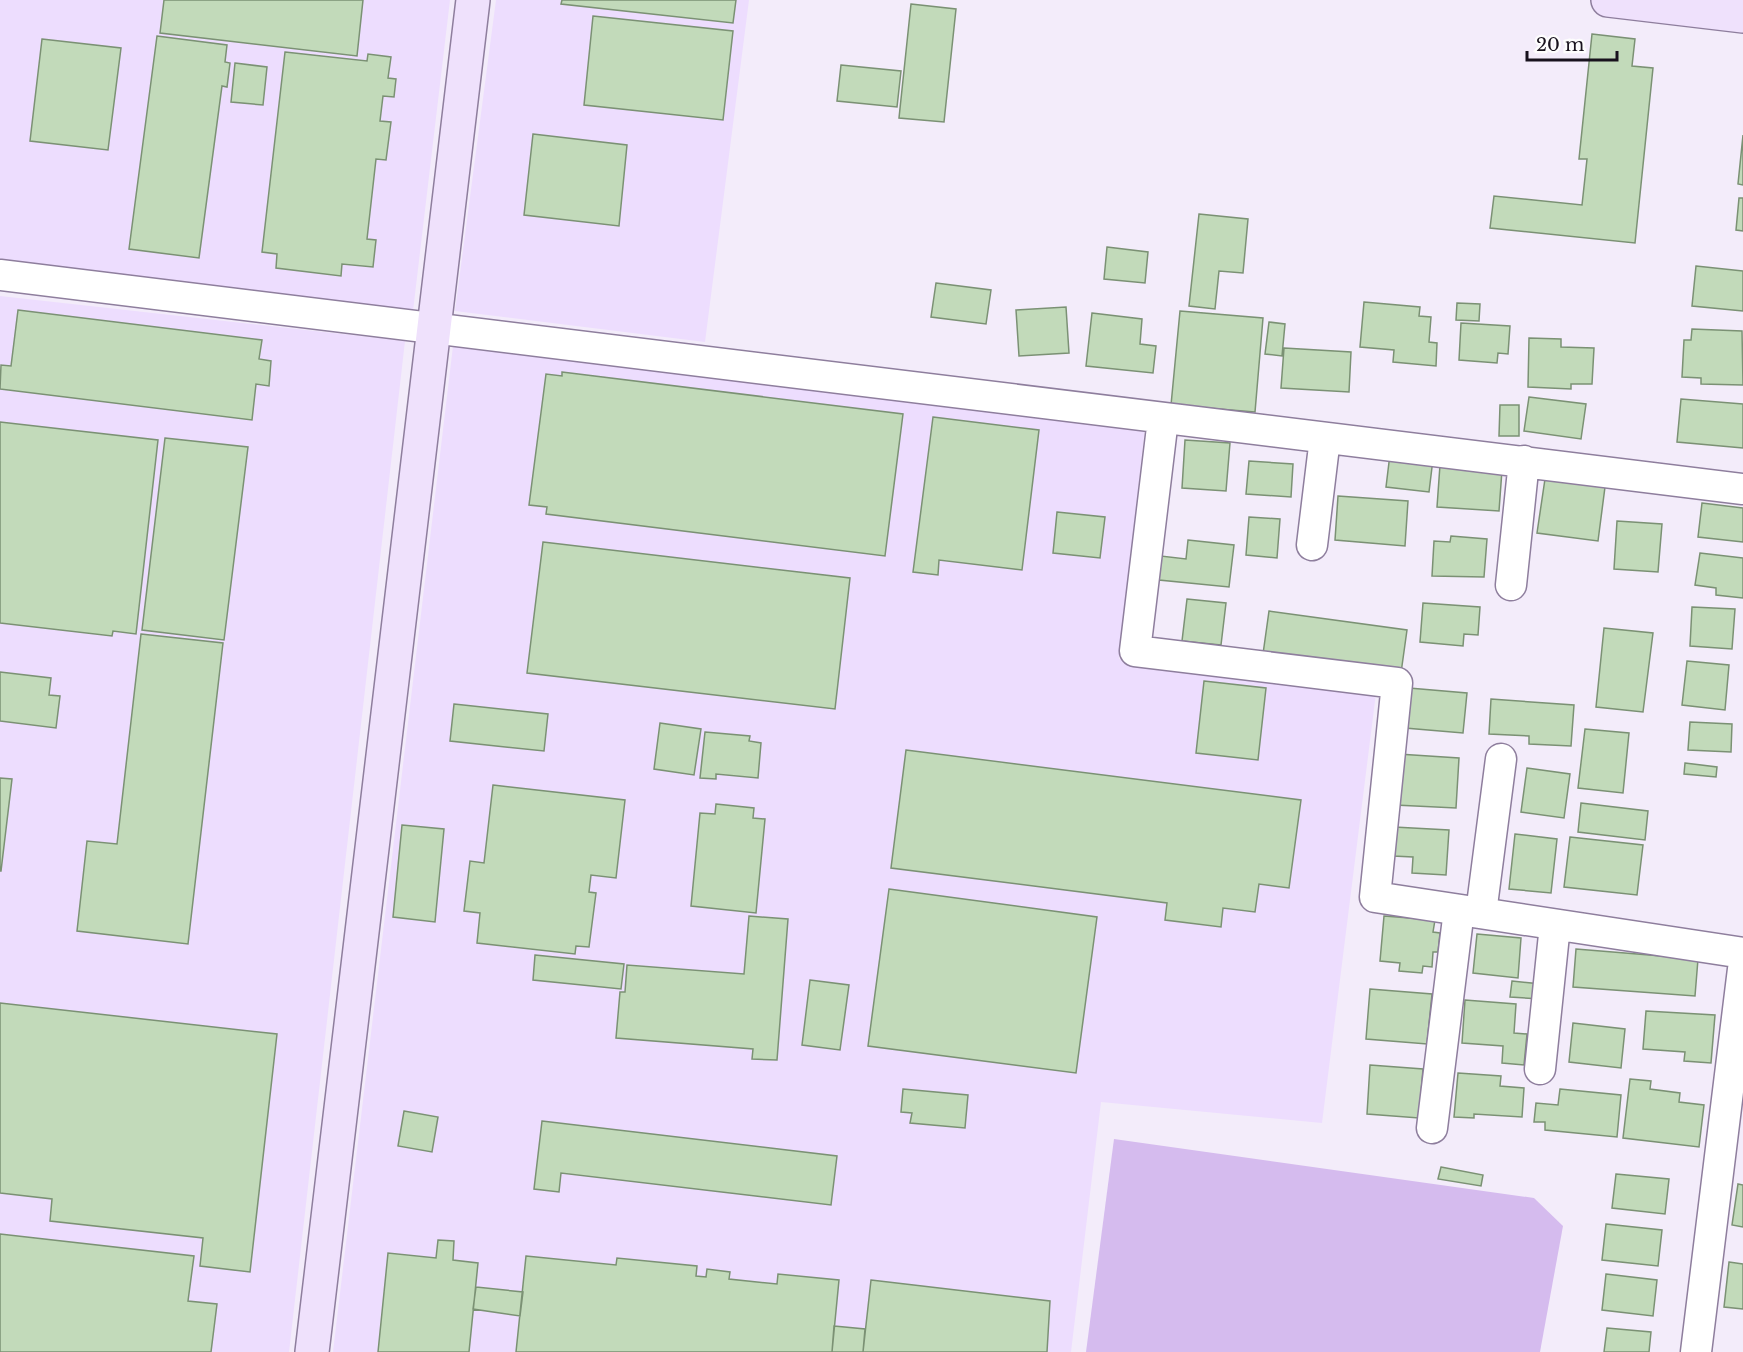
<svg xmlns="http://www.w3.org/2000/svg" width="1743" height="1352" viewBox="0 0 1743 1352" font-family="'Libre Baskerville',serif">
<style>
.built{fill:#edddfe}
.green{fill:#d5bbee}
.building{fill:#c2daba;stroke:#7b9174;stroke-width:1.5}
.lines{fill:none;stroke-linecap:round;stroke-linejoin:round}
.street-casing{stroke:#8e7e9d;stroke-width:33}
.secondary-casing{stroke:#8e7e9d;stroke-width:36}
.street{stroke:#fff;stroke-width:30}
.secondary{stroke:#efe1fc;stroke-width:33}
</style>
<rect width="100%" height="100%" fill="#f3ecfa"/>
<!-- built -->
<path class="built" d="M0,0H450L413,311L0,265Z
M496,0H749L705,342L455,311Z
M0,296L405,341L289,1352H0Z
M453,346L1145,427L1119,659L1376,693L1322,1123L1101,1102L1071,1352H333Z"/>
<!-- green -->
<path class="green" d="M1114,1139L1534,1198L1563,1226L1540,1352H1086Z"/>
<!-- building -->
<path class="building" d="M164,0H363L357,56L160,33Z
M562,0H736L733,23L561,4Z
M911,4L956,9L944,122L899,118Z
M593,16L733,31L723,120L584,105Z
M1592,34L1635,39L1632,66L1653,68L1635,243L1490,228L1494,196L1582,205L1587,159H1579Z
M157,36L227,45L225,62L230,63L227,87L222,86L199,258L129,249Z
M42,39L121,48L108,150L30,141Z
M285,52L367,61L368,54L391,57L388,78L396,79L394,97L383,96L380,121L391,122L386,160L376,159L367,239L376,240L373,267L342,264L341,276L276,268L277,254L262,252Z
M235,63L267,67L263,105L231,102Z
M841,65L901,71L897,107L837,101Z
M533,134L627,145L619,226L524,215Z
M1743,135V185L1738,184Z
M1739,198H1743V231L1736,230Z
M1199,214L1248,219L1243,273L1219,271L1215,309L1189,306Z
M1107,247L1148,252L1145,283L1104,279Z
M1696,266L1743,271V311L1692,306Z
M936,283L991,290L986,324L931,317Z
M1364,302L1420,307L1419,316L1431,317L1429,342L1437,343L1436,366L1393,362L1394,350L1360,347Z
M1457,303L1480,304L1479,321L1456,320Z
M1066,307L1069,353L1019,356L1016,310Z
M18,310L262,340L259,359L271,361L269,386L256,384L252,420L0,389L1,365L11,366Z
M1180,311L1263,318L1255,412L1171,405Z
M1092,313L1142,319L1140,344L1156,346L1153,373L1086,366Z
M1269,322L1285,324L1282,356L1265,354Z
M1461,323L1510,326L1508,354L1498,353L1497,363L1459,360Z
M1692,329L1742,331L1743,385L1701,384V378L1682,377L1684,340H1691Z
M1529,338L1561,339V347L1594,348L1592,384H1571V389L1528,387Z
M1284,348L1351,352L1349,392L1281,388Z
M562,372L903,414L885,556L546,514L547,507L529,505L546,374L562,376Z
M1529,397L1586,404L1581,439L1524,431Z
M1681,399L1743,404V448L1677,442Z
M1500,405H1519V436H1499Z
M933,417L1039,430L1022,570L939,560L938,575L913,572Z
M0,422L158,440L136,634L113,631L112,636L0,623Z
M165,438L248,447L224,640L142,630Z
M1185,440L1230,443L1226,491L1182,488Z
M1390,454L1433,459L1429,492L1386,487Z
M1249,461L1293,464L1291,497L1246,494Z
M1440,465L1502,470L1499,511L1437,507Z
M1545,479L1605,487L1598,541L1537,533Z
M1338,496L1408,501L1405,546L1335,540Z
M1702,503L1743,508V542L1698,537Z
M1057,512L1105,517L1100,558L1053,553Z
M1249,517L1280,519L1277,558L1246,555Z
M1617,521L1662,524L1658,572L1614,569Z
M1451,536L1487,539L1484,577L1432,576L1434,541L1450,542Z
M1188,540L1234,545L1229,587L1159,580L1161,556L1186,559Z
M543,542L850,578L835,709L527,673Z
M1700,553L1743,558V598L1716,595V588L1695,585Z
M1187,599L1226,603L1221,645L1182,641Z
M1423,603L1480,607L1478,635L1464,634L1463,646L1420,642Z
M1692,607L1735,609L1732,649L1690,646Z
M1269,611L1407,630L1401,673L1263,654Z
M1604,628L1653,633L1643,712L1596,707Z
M141,634L223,643L188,944L77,931L87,841L117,844Z
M1687,661L1729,665L1725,710L1682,705Z
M0,672L51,678L49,695L60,696L56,728L0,721Z
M1204,681L1266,688L1258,760L1196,753Z
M1409,688L1467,693L1463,733L1405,728Z
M1491,699L1574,705L1571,746L1529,744V736L1489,734Z
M454,704L548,714L544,751L450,741Z
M1690,722L1732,724L1731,752L1688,750Z
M660,723L701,729L694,775L654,769Z
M1585,729L1629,733L1623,793L1578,788Z
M705,732L750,736L749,741L761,743L758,778L716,774V779L700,778Z
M906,750L1301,800L1289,888L1259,884L1255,912L1223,908L1221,927L1165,920L1167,903L891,868Z
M1398,754L1459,758L1456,808L1395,805Z
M1685,763L1717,767L1716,777L1684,774Z
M1527,768L1570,774L1564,818L1521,812Z
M0,778L12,779L1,871H0Z
M493,785L625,800L616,878L591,875L589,892L596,893L589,947L576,946L575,954L477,943L480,913L464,911L470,861L484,863Z
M1581,803L1648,811L1645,840L1578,832Z
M716,804L754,808L753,818L765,819L756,913L691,906L700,813L715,814Z
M402,825L444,829L435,922L393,917Z
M1394,827L1449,830L1446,875L1412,873L1413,857L1393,856Z
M1515,834L1557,839L1551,893L1509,889Z
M1570,837L1643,845L1637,895L1564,887Z
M889,889L1097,917L1076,1073L868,1046Z
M749,916L788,919L777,1060L752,1059L753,1049L616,1038L620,992H625L627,965L744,974Z
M1384,916L1435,920L1433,932L1440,933L1438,952H1433L1432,967L1423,966L1422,973L1399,971L1400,963L1380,961Z
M1477,934L1521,938L1518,978L1473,973Z
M1576,949L1698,959L1695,996L1573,987Z
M535,955L624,964L621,989L533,980Z
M810,980L849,985L840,1050L802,1045Z
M1512,981L1541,984L1540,999L1510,997Z
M1370,989L1432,994L1427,1044L1366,1039Z
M1465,1000L1516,1004L1514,1033L1527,1034L1524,1065L1502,1063L1503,1046L1462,1043Z
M0,1003L277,1034L250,1272L200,1266L203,1238L50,1221L52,1199L0,1193Z
M1646,1011L1715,1015L1711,1063L1684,1061L1685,1052L1643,1049Z
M1573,1023L1625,1029L1621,1068L1569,1062Z
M1370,1065L1423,1069L1419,1118L1367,1114Z
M1458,1073L1501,1076L1500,1086L1524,1088L1522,1117L1474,1114V1118L1454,1117Z
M1630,1079L1651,1081L1650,1089L1680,1093L1679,1102L1704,1105L1699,1147L1623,1138Z
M903,1089L968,1095L965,1128L910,1123L912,1113L901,1112Z
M1560,1089L1621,1095L1617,1137L1545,1130V1122H1534L1536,1103L1558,1105Z
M404,1111L438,1117L432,1152L398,1146Z
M542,1121L837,1156L831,1205L561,1173L559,1192L534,1189Z
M1441,1167L1483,1175L1481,1186L1438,1179Z
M1616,1174L1669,1179L1665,1214L1612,1208Z
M1738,1184L1743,1185V1227L1732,1225Z
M1606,1224L1662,1230L1658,1266L1602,1260Z
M0,1234L194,1256L188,1301L217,1304L211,1352H0Z
M438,1240L454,1241L453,1260L478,1263L469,1352H378L388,1253L436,1258Z
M526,1256L616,1265L617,1258L697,1266L696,1276L706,1277L707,1269L730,1272L729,1279L777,1284L778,1274L839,1280L832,1352H516Z
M1729,1262L1743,1264V1309L1724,1307Z
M1606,1274L1657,1280L1653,1316L1602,1310Z
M871,1280L1050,1301L1047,1352H863Z
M476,1287L523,1292L520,1316L473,1309Z
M834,1326L865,1329L863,1352H832Z
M1607,1328L1651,1332L1649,1352H1604Z"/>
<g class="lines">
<!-- street casing -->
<g class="street-casing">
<path id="street" d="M0,275L1743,489
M1163,419L1135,651L1397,683L1375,897L1743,953
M1312,545L1325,438
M1511,585L1524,461
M1481,913L1501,759
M1540,1069L1555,925
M1432,1128L1459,910
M1696,1352L1743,969"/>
</g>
<!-- secondary casing -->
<g class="secondary-casing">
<path id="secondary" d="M1608,0L1743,16
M312,1352L473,0"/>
</g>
<!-- street -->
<use href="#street" class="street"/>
<!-- secondary -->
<use href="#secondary" class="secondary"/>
</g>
<!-- scale -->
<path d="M1527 51v9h90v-9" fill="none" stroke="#18121d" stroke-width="3"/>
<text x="1536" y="51" font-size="18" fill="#18121d" stroke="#fdfdfd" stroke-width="4.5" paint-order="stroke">20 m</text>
</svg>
